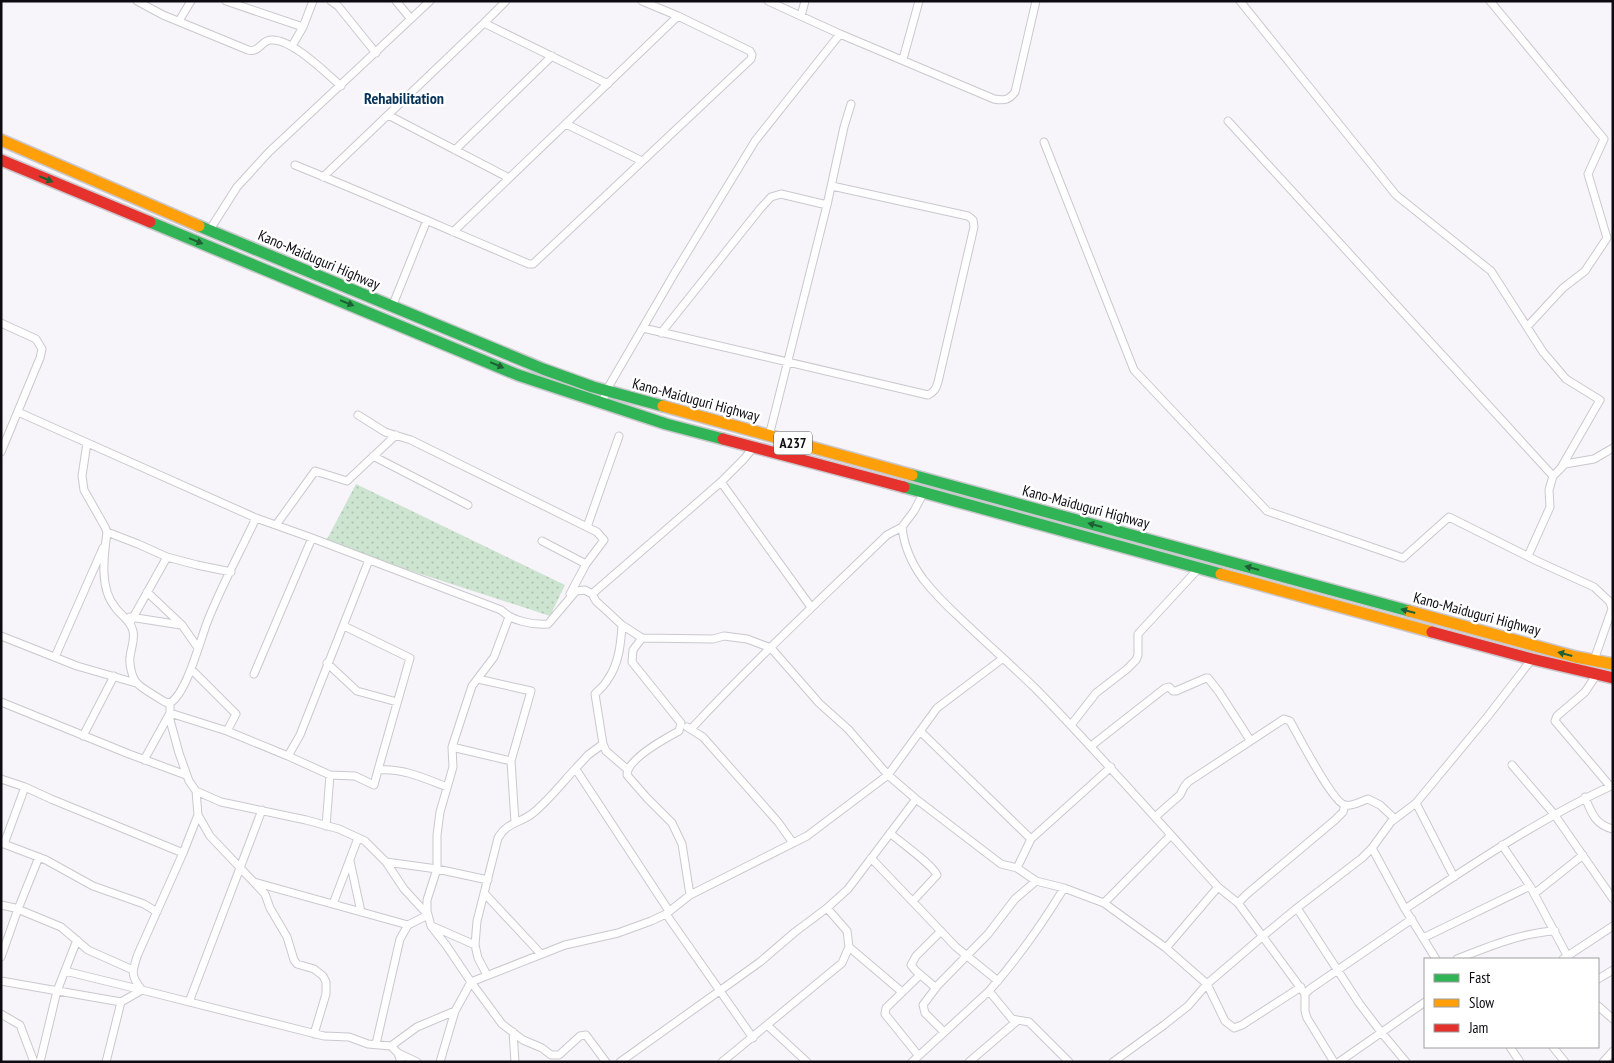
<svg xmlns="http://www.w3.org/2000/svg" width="1614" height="1063" viewBox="0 0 1614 1063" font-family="'PT Sans Narrow',sans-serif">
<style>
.grass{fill:url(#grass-dots)}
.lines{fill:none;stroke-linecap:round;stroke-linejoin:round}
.street-casing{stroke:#cac8ce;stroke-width:9}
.fast-casing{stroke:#cac8ce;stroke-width:14}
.slow-casing{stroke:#cac8ce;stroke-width:14}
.jam-casing{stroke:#cac8ce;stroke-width:14}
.street{stroke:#fefefe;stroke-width:7}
.fast{stroke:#30b455;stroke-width:11}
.slow{stroke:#ff9f0a;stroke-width:11}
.jam{stroke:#e5322d;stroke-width:11}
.oneway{fill:#1e6033}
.labels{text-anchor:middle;stroke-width:5;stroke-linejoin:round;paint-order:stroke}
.shield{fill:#fff;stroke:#565458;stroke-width:1}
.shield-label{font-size:14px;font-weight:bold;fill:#0d0b11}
.street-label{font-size:15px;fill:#0d0b11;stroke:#fff}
.neighbourhood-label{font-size:16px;font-weight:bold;fill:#083358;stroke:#fff}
</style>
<defs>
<pattern id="grass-dots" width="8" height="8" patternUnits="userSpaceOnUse" patternTransform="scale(1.25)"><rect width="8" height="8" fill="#cce4d0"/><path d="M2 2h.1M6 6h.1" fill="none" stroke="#aec2b2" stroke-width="1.8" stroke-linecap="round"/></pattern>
</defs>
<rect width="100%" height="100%" fill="#f7f5fa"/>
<!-- grass -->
<path class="grass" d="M356,484L565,585L550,616L325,543Z"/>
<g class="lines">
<!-- street casing -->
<g class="street-casing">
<path id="street" d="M137,1L163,15L248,50C260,53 261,40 271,40C291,38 326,73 341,86
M226,1L303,27
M331,1L338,6L376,53
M396,1L411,19
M506,1L484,23L608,84
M642,1L678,16
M768,1L840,34L994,99C1004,101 1009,100 1015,92L1036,1
M1240,1L1396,195L1491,271L1543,352L1566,379L1600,400L1562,466
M1490,1L1604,139L1588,174L1607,238L1585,271L1563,288L1527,327
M801,16L805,1
M179,21L191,1
M292,46L303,27L313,1
M903,59L919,1
M388,115L509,178
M1228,121L1553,476
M566,124L642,161
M1044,142L1134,370L1267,511L1403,558L1449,517L1537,561L1594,587L1610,602L1612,609L1594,660
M455,150L552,56
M295,165C374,197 451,231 529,264H533L751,59L752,55L750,51L678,16L453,232
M323,177L484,23
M209,231L237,187L269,152L430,1
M392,307L427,220
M1,323L36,339L42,349L40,358L1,452
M643,328L928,395C934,392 936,389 938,382L974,227L973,220L968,216L832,186
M661,333L760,209L771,197L781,194L827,205
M602,404L606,391L674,274L755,141L840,34
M18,412L256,518L312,538L501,610C512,621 532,625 548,624L576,591L585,590L592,594
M358,415L385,432L411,440L597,532L604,540L586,564
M769,436L827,205L844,127L851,104
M87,443L82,476L84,490L105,527L107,532C104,555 99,588 115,607C121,616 130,619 133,631C135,640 131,648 130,657C129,664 132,678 137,683C140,687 160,699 165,702L170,703C187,693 200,640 208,620C222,585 240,552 256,518
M754,447L743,460L721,482L592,594L596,601L622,625L642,638L713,639L724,636L747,639L771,648L819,703L848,729L888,775L916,799L1001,864L1017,868L1036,881L1064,888L1104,903L1166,948L1207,984L1225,1021L1234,1028L1242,1025L1301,987
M373,456L468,505
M721,482L811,607
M276,525L315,471L347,481L396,435
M587,527L619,436
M902,527C904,546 912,564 923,579C934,593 947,606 960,618C984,641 1010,664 1035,688C1098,752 1157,820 1218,887L1238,903L1305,994V1011L1307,1018L1334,1062
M107,532L138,544L167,557
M542,541L586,564L570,594
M1528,556L1550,507L1549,490L1553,476L1565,464L1594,459L1613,448
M369,560L300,735L288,756L330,775L355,776L374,785L378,770C403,768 424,778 447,787
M147,592L182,625L198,648
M130,617L181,625
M509,617L494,657L472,686L452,747L453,767L440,812L437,835V869L427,900V911L431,926L446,945L471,982L502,1024L523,1040L542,1048L551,1055H559L580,1036L586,1035L606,1062
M130,623L167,557L197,565L231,572
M622,625C621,642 619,664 608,679C605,685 599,690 595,694L603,744L606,751L627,769
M344,626L410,658L378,770
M1,636L77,666L136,683
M642,638L633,650L632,662L681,723L679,731C666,738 627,759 627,775L647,798L672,823L682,844L690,895
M55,657L103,548
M327,663L357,691L397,702
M191,669L236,714L227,731L288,756
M254,674L312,538
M1597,674L1585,692L1557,716L1555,721L1610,786
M478,679L531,691L511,761
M1,702L129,754L186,775
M170,703V720L179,753L189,781L196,791L221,802L306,820L339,829L365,841L386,862L404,889L428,915L408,925L400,939L376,1044
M1071,725L1096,693L1127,669L1136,660L1138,655V634L1199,568
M687,727L703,737L778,822L793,843
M691,729C753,662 821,599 887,535L902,527L914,511L924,492
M920,731L1031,839
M83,736L114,676
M603,744L588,755L576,768L577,771L669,911
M1091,746L1165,688L1169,687L1173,691H1176L1206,678H1208L1219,692L1250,740
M452,747L511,761L515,822
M144,760L170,713L227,731
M1512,765L1554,814L1613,899
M1,779L25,787L51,799L183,853
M196,791L198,815L183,853L138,954C132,971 130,976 142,990L324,1036L349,1037L368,1044L391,1046L398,1053L401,1062
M1585,797C1591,812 1595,825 1613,829
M1416,803L1454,877
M198,815L210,836L265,894L270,908L287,937L294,960L297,964L314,969L323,976L326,982V994L314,1034
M1155,817L1180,795L1184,787L1188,782L1284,719L1290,721C1298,735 1333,803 1345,805C1352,807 1361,801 1368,799L1380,805L1395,819
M326,826L330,775
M890,833C901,843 931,863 937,875L913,901
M1,844H4L46,860L93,886L144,904L157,912
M4,844L25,787
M1502,845L1530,886L1569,959
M1372,848L1405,909L1436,959
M871,858L956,947L998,981
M350,861L361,912
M386,862L437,869L488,880
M1017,868L1031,839L1111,767
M254,882L408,925
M485,894L541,954
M1534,894L1583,855
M1104,903L1171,835
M1238,903L1247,894L1335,820L1343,812L1345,805
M333,904L358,838
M1,905L15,908L61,927L88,950L133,970
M1297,908L1359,1003L1381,1032L1406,1062
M1405,909C1473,864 1539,819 1613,785
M666,914L753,1038
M432,926L475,945
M1423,938L1530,886
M849,947L902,992
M1166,948L1218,887
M1,957L18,909L39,857
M1457,959C1488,947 1520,933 1555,931
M1563,959L1613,926
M65,971L142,990
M487,975L478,958L475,945L477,921L498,838C507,822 521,823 533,813C549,800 562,783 576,768
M1598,979L1613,970
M1,981L121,1002
M936,988L916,971L911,965L916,956L941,931
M989,991L1012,1019L1029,1022L1069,1062
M1305,994L1310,989L1412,919
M189,1002L262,810
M1598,1006L1613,1019
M1,1014L20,1025L34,1062
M767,1025L807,1062
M513,1032L515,1062
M944,1032L925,1013L923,1005L938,985L988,934L1015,899L1036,881
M391,1046L417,1027L455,1011
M1510,1047L1520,1062
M1553,1047L1565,1062
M398,1053L417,1062
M918,1055L885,1014L886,1008L920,975
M40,1062L57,991L77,940
M106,1062L121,1002L142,990
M440,1062L455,1011L471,982L565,945L618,933L651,921L666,914L690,895L807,836L888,775L937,708L1002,659
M620,1062L760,962L795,932L827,908L848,889L916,799
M722,1062L842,963L849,947L847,931L827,908
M912,1062L989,991C1019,957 1041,926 1064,888
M969,1062L1017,1021
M1113,1062L1164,1025L1188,1006L1207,984L1263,936L1297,908L1362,858L1372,848L1391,822L1416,803L1488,716L1532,659
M1339,1062L1425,1002
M1603,1062L1613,1051"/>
</g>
<!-- fast casing -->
<g class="fast-casing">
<path id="fast" d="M150,222L518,375L666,424L723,439
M199,226L543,369L593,387L663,406
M912,475L1409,611
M904,487L1221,574"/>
</g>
<!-- slow casing -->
<g class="slow-casing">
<path id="slow" d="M1,140L199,226
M663,406L912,475
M1221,574L1432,632
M1409,611L1576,657L1613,664"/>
</g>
<!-- jam casing -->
<g class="jam-casing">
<path id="jam" d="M1,160L150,222
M723,439L904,487
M1432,632L1532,659L1613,678"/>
</g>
<!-- street -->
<use href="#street" class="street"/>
<!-- fast -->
<use href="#fast" class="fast"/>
<!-- slow -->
<use href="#slow" class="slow"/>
<!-- jam -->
<use href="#jam" class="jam"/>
</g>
<!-- one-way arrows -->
<defs><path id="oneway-solid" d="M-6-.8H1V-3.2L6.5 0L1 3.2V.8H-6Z" transform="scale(1.25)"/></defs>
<g class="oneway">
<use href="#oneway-solid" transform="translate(46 179) rotate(23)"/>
<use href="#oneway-solid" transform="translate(196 241) rotate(22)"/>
<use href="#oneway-solid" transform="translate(347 303) rotate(22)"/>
<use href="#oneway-solid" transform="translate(497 365) rotate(23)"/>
<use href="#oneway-solid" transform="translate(1095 525) rotate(-165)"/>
<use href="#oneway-solid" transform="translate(1252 568) rotate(-165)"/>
<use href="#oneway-solid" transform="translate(1408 611) rotate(-165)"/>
<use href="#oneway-solid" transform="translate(1565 654) rotate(-165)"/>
</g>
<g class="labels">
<!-- shield labels -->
<rect class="shield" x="774" y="431.5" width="38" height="23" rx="4"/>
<g class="shield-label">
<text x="793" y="448">A237</text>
</g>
<!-- street labels -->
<g class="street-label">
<text transform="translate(319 260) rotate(23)" y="5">Kano-Maiduguri Highway</text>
<text transform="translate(696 400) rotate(15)" y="5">Kano-Maiduguri Highway</text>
<text transform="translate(1086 507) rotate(15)" y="5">Kano-Maiduguri Highway</text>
<text transform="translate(1477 614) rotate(15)" y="5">Kano-Maiduguri Highway</text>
</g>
<!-- neighbourhood labels -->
<g class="neighbourhood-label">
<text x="404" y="104">Rehabilitation</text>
</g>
</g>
<!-- border -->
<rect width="1614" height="1063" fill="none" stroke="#0d0b11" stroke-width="5"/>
<!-- legend -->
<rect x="1424" y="958" width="175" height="90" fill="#ffffff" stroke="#9e9da0"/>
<rect x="1434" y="974" width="25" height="8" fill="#30b455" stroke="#9e9da0"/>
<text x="1469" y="983" font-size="15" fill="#0d0b11">Fast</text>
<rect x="1434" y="999" width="25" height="8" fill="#ff9f0a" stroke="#9e9da0"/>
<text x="1469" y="1008" font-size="15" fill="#0d0b11">Slow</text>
<rect x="1434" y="1024" width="25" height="8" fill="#e5322d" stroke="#9e9da0"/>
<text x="1469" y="1033" font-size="15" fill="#0d0b11">Jam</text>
</svg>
